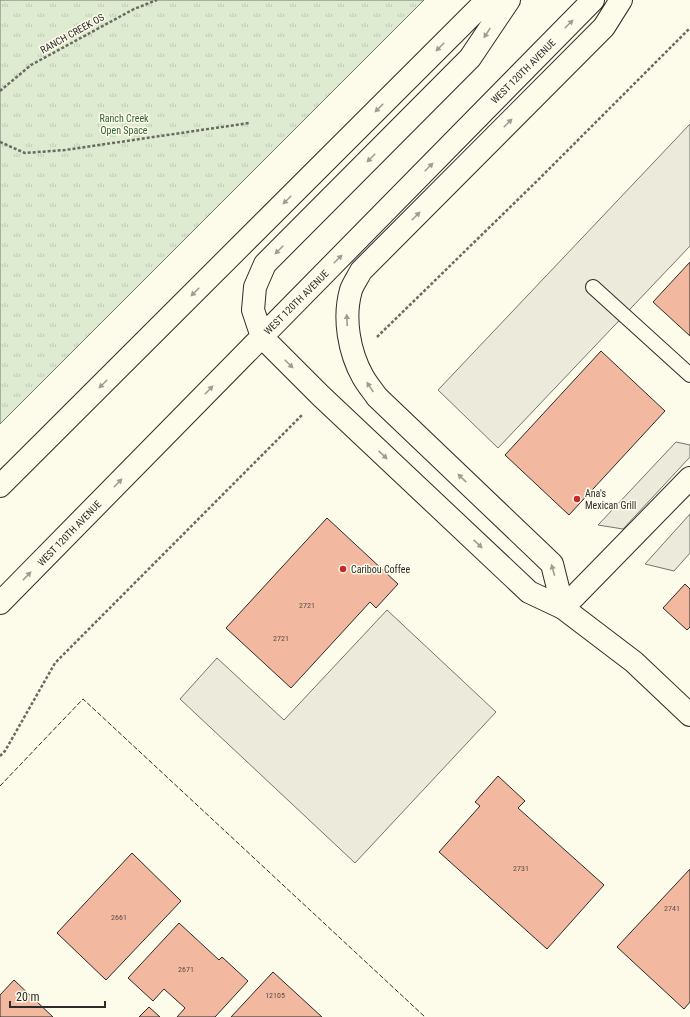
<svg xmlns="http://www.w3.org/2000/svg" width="690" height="1017" viewBox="0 0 690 1017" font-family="'Roboto Condensed',sans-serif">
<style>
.park{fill:url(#park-tufts);stroke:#74746e}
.parking{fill:#eceadb;stroke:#74746e}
.building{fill:#f2b8a0;stroke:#2b2b2b}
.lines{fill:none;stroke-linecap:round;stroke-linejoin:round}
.service-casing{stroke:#2b2b2b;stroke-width:16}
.minor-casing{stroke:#2b2b2b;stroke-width:24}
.primary-casing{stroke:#2b2b2b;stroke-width:24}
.path{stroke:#6a6964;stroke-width:2.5;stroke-dasharray:3 2;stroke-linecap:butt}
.service{stroke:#fdfbea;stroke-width:14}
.minor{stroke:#fdfbea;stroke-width:22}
.primary{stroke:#fdfbea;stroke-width:22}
.fence{stroke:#2b2b2b;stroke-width:1;stroke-dasharray:5 2;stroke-linecap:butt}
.oneway{fill:#9e9d94}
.poi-dot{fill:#c62828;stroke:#fdfbea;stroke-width:1.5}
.labels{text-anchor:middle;stroke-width:3;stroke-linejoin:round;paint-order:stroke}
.number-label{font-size:8px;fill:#5d4e48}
.street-label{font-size:10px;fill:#2b2b2b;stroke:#fdfbea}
.park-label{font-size:10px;fill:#34623c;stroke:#fdfbea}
.poi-label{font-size:10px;fill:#2b2b2b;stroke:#fdfbea;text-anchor:start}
</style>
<defs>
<pattern id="park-tufts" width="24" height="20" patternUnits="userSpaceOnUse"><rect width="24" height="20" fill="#deebd1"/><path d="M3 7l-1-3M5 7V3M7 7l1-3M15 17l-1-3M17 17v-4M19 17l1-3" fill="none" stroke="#bfcab4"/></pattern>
</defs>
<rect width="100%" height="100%" fill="#fdfbea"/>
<!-- park -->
<path class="park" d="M0,0H424L0,424Z"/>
<!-- parking -->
<path class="parking" d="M690,124V246L498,448L438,390Z
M676,442L690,445V457L623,529L598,525Z
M690,514V553L674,571L645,564Z
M387,610L496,712L355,863L180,699L217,658L284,720Z"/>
<!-- building -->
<path class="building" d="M690,262V336L653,302Z
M601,351L665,411L569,515L505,455Z
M327,518L398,584L376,608L370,602L291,688L226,628Z
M685,584L690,589V627L687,630L663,608Z
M498,776L525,801L518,808L604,885L547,949L439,852L480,806L475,802Z
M132,853L181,901L106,980L57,933Z
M690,869V1002L684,1009L617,947Z
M179,923L219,960L222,957L248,981L215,1017H177L185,1008L164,989L153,1001L128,978Z
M273,972L322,1017H231Z
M14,980L53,1017H0V995Z
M149,1007L160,1017H139Z"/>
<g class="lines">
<!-- service casing -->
<g class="service-casing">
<path id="service" d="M593,287L690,375"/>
</g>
<!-- minor casing -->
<g class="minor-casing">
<path id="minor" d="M690,478L563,608L634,662L690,715"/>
</g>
<!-- primary casing -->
<g class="primary-casing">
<path id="primary" d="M509,0L470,58L265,264L255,287L253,310L262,337L321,396L529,592L563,608
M0,486L487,0
M0,603L593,0
M563,608L552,564L377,397C372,390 367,384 363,377C349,352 343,318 351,290C353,284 358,277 361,271L604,27L621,0"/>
</g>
<!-- path -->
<path class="path" d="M0,91L31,65L134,9L157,0
M0,142L25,153L65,150L249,123
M377,337L540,178L690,28
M0,756L5,751L55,663L302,415"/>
<!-- service -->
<use href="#service" class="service"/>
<!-- minor -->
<use href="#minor" class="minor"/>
<!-- primary -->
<use href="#primary" class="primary"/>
<!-- fence -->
<path class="fence" d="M0,786L83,699L425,1017"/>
</g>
<!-- one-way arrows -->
<defs><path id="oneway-solid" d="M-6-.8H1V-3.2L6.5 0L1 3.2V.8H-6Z"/></defs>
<g class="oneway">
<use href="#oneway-solid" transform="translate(569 24) rotate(-45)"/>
<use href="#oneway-solid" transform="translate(487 33) rotate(123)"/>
<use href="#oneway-solid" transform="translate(440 47) rotate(135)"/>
<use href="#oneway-solid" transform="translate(379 108) rotate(135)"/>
<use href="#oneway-solid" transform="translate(508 123) rotate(-45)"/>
<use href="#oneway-solid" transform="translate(371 158) rotate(135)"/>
<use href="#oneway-solid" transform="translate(429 167) rotate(-45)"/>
<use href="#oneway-solid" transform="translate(287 200) rotate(135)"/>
<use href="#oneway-solid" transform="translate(416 216) rotate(-45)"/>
<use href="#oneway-solid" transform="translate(279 250) rotate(135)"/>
<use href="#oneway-solid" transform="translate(338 259) rotate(-45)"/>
<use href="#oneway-solid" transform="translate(195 292) rotate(135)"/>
<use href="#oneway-solid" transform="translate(347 320) rotate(-92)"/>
<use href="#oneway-solid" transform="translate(289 364) rotate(45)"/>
<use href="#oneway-solid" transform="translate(103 384) rotate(135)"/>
<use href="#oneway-solid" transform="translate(370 387) rotate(-124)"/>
<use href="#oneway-solid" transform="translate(209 390) rotate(-46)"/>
<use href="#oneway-solid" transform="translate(383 455) rotate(43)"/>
<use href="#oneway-solid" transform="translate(462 478) rotate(-136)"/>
<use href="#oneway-solid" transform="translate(118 483) rotate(-46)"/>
<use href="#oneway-solid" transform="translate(478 544) rotate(43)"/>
<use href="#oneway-solid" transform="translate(553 570) rotate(-106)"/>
<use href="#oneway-solid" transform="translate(27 576) rotate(-46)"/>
</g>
<!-- markers -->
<g class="poi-dot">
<circle cx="577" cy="499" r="4"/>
<circle cx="343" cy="569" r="4"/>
</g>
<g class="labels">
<!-- number labels -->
<g class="number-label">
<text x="307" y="608">2721</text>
<text x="281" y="641">2721</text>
<text x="521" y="871">2731</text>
<text x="672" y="911">2741</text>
<text x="119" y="920">2661</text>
<text x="186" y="972">2671</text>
<text x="275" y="998">12105</text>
</g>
<!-- street labels -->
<g class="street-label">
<text transform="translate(72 33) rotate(-29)" y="4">RANCH CREEK OS</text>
<text transform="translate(523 71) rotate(-45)" y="4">WEST 120TH AVENUE</text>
<text transform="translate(296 302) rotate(-45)" y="4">WEST 120TH AVENUE</text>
<text transform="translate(69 533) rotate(-46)" y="4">WEST 120TH AVENUE</text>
</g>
<!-- park labels -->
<g class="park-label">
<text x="124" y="122">Ranch Creek<tspan x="124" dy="12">Open Space</tspan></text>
</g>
<!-- poi labels -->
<g class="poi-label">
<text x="585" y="497">Ana's<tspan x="585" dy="12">Mexican Grill</tspan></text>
<text x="351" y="573">Caribou Coffee</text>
</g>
</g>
<!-- scale -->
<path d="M10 1001v6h95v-6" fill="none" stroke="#2b2b2b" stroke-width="2"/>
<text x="16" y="1001" font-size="12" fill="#2b2b2b" stroke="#fdfbea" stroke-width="3" paint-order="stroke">20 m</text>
</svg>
